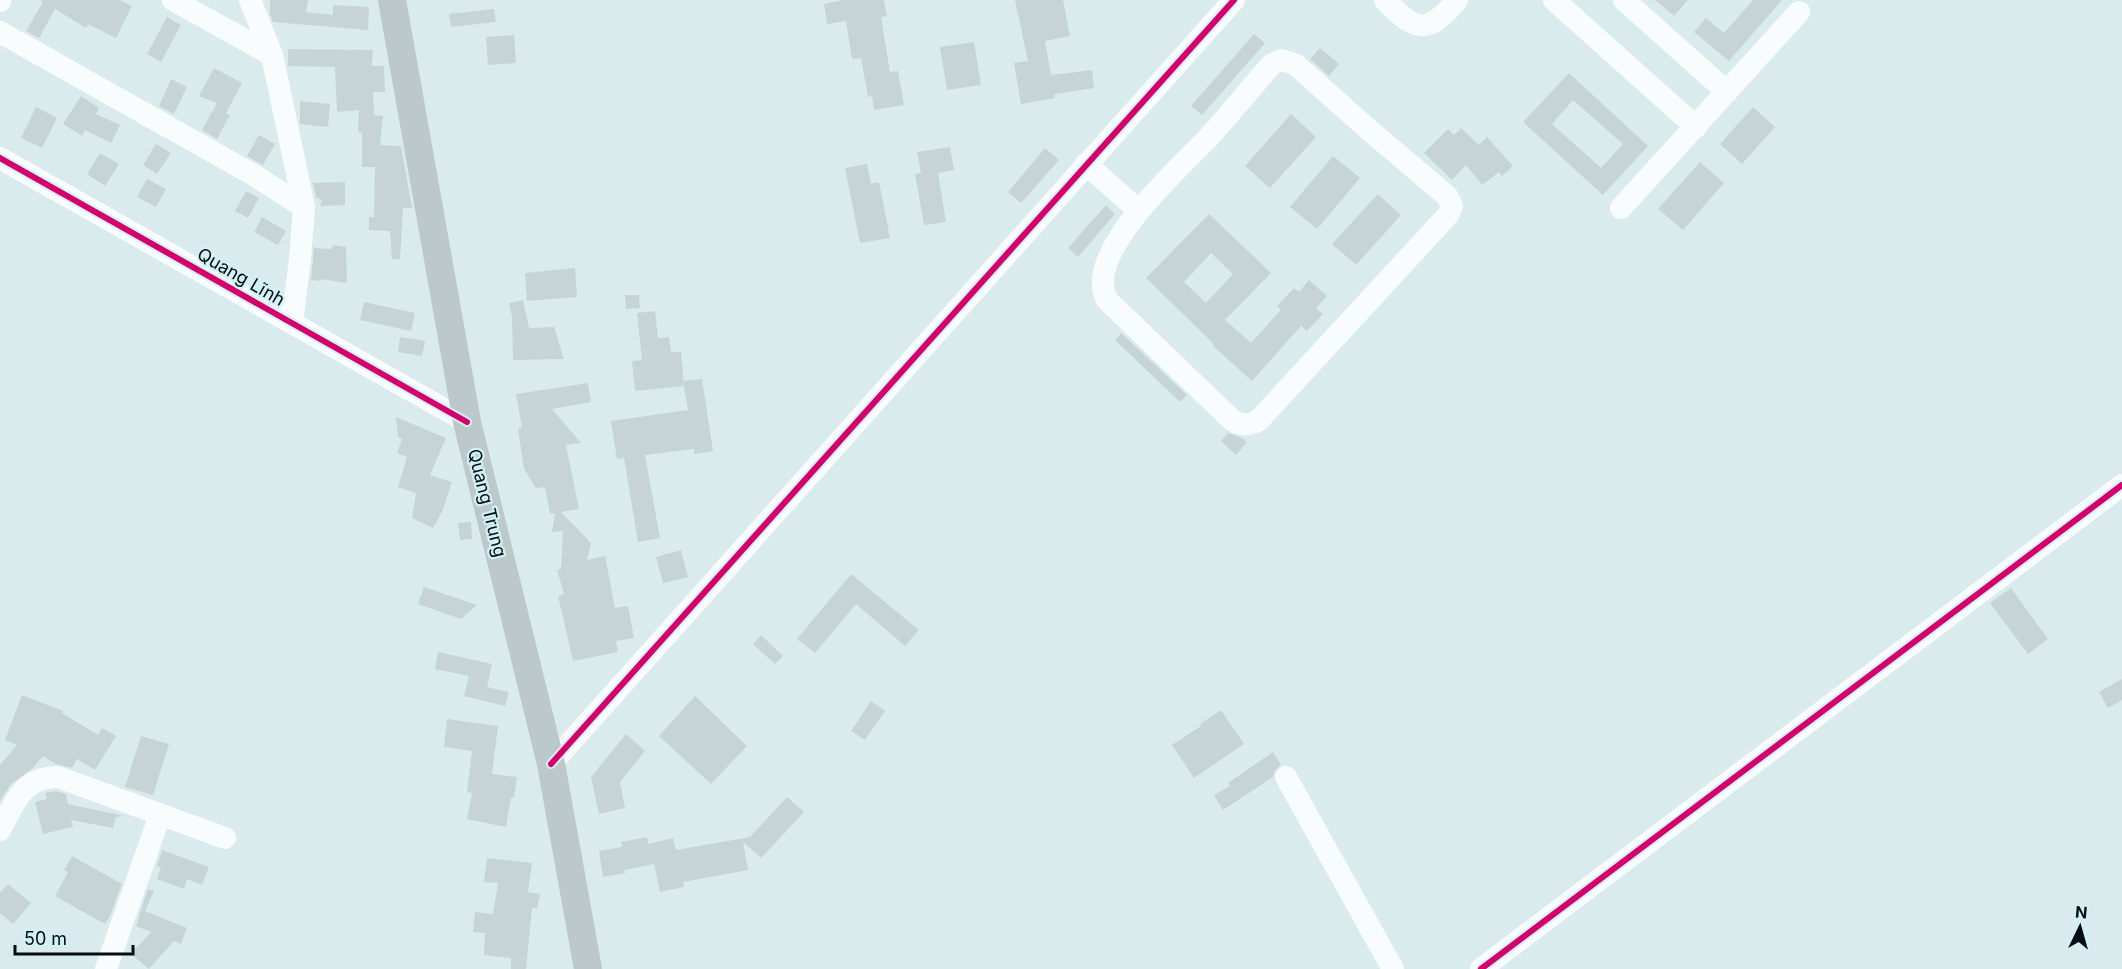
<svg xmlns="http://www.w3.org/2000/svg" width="2122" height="969" viewBox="0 0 2122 969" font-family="Inter,sans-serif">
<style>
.building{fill:#c6d4d6;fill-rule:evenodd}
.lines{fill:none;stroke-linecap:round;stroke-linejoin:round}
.minor{stroke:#f9fcfc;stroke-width:22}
.major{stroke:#bcc8ca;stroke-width:28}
.cycleway-casing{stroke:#d2f1f6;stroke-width:10}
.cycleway{stroke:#d6006c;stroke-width:6}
.labels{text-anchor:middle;stroke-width:4.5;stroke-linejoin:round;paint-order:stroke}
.street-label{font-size:18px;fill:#040d0f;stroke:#d2f1f6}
</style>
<rect width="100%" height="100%" fill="#daebee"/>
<!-- building -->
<path class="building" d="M40,0H119L132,6L116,38L88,24L86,28L55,9L39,38L26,31L43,2Z
M270,0H308L306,12L333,15V5L369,7L368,30L273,22L270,14Z
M844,0H884L887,16L881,17L890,72L898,71L904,105L874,110L872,96L868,97L861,58L852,59L846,21L827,24L824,4Z
M1015,0H1063L1070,36L1045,41L1051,75L1092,70L1094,88L1054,94L1055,98L1021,104L1014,63L1028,61Z
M1655,0H1688L1674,16Z
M1753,0H1782L1729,61L1694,32L1706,18L1724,33Z
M494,9L496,22L451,27L449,14Z
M167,17L181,25L161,62L147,54Z
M1254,34L1265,43L1202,115L1191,106Z
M514,35L516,63L488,65L486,37Z
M974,42L981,85L947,90L940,47Z
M1320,48L1339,64L1329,76L1310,59Z
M288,49L373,50L372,66H384L385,92H373L374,115L383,116L380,145L401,146L412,208H403L400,259H392L390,231L369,230V217H374L375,167H362V133L358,132L359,110L337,112L335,67L288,66Z
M214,68L242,83L226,113L230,115L217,139L202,130L217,103L199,96Z
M1569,73L1648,146L1603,195L1523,122ZM1573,100L1623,144L1601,168L1552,124Z
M171,79L187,87L174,114L159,106Z
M81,96L99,108L96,114L120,125L111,143L85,130L82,136L63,124Z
M300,101L330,104L328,127L300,124Z
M36,107L57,118L42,148L21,138Z
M1753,107L1775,127L1742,164L1720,144Z
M1291,114L1316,137L1270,188L1245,166Z
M1461,128L1479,145L1487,137L1513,166L1502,176L1499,172L1482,185L1466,165L1452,180L1424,153L1448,129L1454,135Z
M259,135L275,144L263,165L247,156Z
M156,144L171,153L157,174L143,165Z
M950,147L954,170L938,173L946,222L924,225L915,174L921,173L917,152Z
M1045,148L1059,160L1021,203L1008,192Z
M100,153L119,164L105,186L87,174Z
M1333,156L1360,178L1317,229L1290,207Z
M1700,162L1724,183L1683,230L1658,209Z
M867,164L871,184L879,182L890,238L860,243L845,168Z
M147,179L166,189L156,207L137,197Z
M345,182V205L320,206L322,200L316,197L313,183Z
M246,191L259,198L248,218L235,211Z
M1378,194L1401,215L1356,265L1332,244Z
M1106,205L1115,214L1078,257L1068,248Z
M1209,214L1271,273L1225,320L1251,343L1281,310L1277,306L1294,288L1299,292L1309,280L1327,296L1316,308L1323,314L1307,331L1301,326L1252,381L1213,346L1214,344L1146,278ZM1211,253L1233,274L1206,303L1184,282Z
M262,217L286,231L278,245L254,232Z
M333,245L346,247L347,283L321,279L320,281L311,280L314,248L332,249Z
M575,268L577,297L527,301L525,273Z
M625,295H639L640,308L626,309Z
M523,300L529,328L554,327L564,359L513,360L512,316L509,303Z
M364,302L415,313L411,331L360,320Z
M655,311L658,338L669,337L671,352H681L684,386L635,391L632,361L642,360L637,313Z
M1121,333L1187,395L1180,402L1115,340Z
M400,337L425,341L422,356L398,352Z
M702,379L713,451L694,454V449L645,455L660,538L638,542L624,458L617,459L611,421L688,410L683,381Z
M588,383L591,402L552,409L581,443L566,445L579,509L561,512L591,543L587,560L605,556L615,608L628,606L634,638L616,641L618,652L573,661L558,596L564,594L557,570L561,569L563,531L552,532L555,513L550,514L545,487L536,488L524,469L518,429L522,428L516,394Z
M396,417L446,438L430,475L452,482L442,512L433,528L412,518L416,493L398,487L407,457L397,453L402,439L398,437Z
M1228,433L1242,438L1247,442L1236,455L1221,441Z
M471,522L472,539L460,540L458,523Z
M681,550L688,577L663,583L656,557Z
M851,574L919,630L905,646L856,604L815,653L797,639Z
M424,587L477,605L461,619L418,604Z
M2011,588L2048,639L2028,654L1990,603Z
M761,635L783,656L775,664L753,644Z
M438,652L492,664L487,687L509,692L505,706L464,696L469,676L435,669Z
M2122,679V700L2108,708L2099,692Z
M22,695L63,711L62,713L98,735L102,728L116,736L95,770L77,759L72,768L56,764L43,756L33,768L11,784L0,801V765L17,745L5,740Z
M695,696L747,746L711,784L659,736Z
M871,701L885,711L865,740L851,731Z
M1221,710L1244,744L1194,778L1172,745L1201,726L1200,724Z
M447,719L498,726L492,774L517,777L514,798L511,797L506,827L467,819L472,793L467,792L472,751L444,747Z
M626,734L645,751L620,782L625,808L599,814L591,777Z
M141,736L169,744L153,795L125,787Z
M1273,752L1281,765L1275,770L1273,777L1223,810L1214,795L1230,786L1228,783Z
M56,791L66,794L68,804L124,816L116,817L113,828L71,820L73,827L43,834L35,802L47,799L45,793Z
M787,797L804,812L761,858L743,842L748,870L683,882L684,887L660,892L654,864L624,870L625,873L603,877L599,851L622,847L621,842L647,837L648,844L673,838L676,850L750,837Z
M162,850L209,867L202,885L187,879L184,889L157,879L161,867L157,866Z
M72,856L122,884L110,916L105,924L55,896L68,872L64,870Z
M487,858L532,863L528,892L540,894L537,909L532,908L526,969H511V958L484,955L485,933L473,932L475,912L493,914L498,883L484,882Z
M8,884L31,903L13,924L0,913V893Z
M148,889L154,891L145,911L187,928L181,944L174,941L149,969L131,954L151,932L136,926Z"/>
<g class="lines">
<!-- minor -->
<path class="minor" d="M173,0L272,55
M250,0L272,55L304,207L300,259L292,323
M1385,0C1415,32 1428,35 1457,0
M1554,0L1696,127
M1624,0L1727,92
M0,1V0
M0,32L252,174L304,207
M1281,60L1295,64L1368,129L1447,196L1452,206L1448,215L1259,420C1249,426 1241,426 1232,420L1107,300C1082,253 1178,170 1208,138C1230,114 1250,89 1271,65Z
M0,158L467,422
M1086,164L1138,210
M1621,208L1799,12
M551,764L1234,0
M1286,777L1393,969
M0,830C15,803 22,777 58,777L225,838
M106,969L160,815
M1481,969L2122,485"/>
<!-- major -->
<path class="major" d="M392,0L467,422L551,764L588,969"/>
<!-- cycleway casing -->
<g class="cycleway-casing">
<path id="cycleway" d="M0,158L467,422
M551,764L1234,0
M1481,969L2122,485"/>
</g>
<!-- cycleway -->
<use href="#cycleway" class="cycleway"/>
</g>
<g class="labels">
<!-- street labels -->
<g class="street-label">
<text transform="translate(241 277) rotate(30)" y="6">Quang Lĩnh</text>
<text transform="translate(487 503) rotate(76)" y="6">Quang Trung</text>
</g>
</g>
<!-- north arrow -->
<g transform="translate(2080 927) rotate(5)" stroke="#d2f1f6" stroke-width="4.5" paint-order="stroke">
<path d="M0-4.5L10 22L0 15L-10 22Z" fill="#040d0f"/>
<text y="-9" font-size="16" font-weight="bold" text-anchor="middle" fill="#040d0f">N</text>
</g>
<!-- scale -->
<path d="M15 945v9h118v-9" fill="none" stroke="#040d0f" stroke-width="3"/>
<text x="24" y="945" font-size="18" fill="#040d0f" stroke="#d2f1f6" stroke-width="4.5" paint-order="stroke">50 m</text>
</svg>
